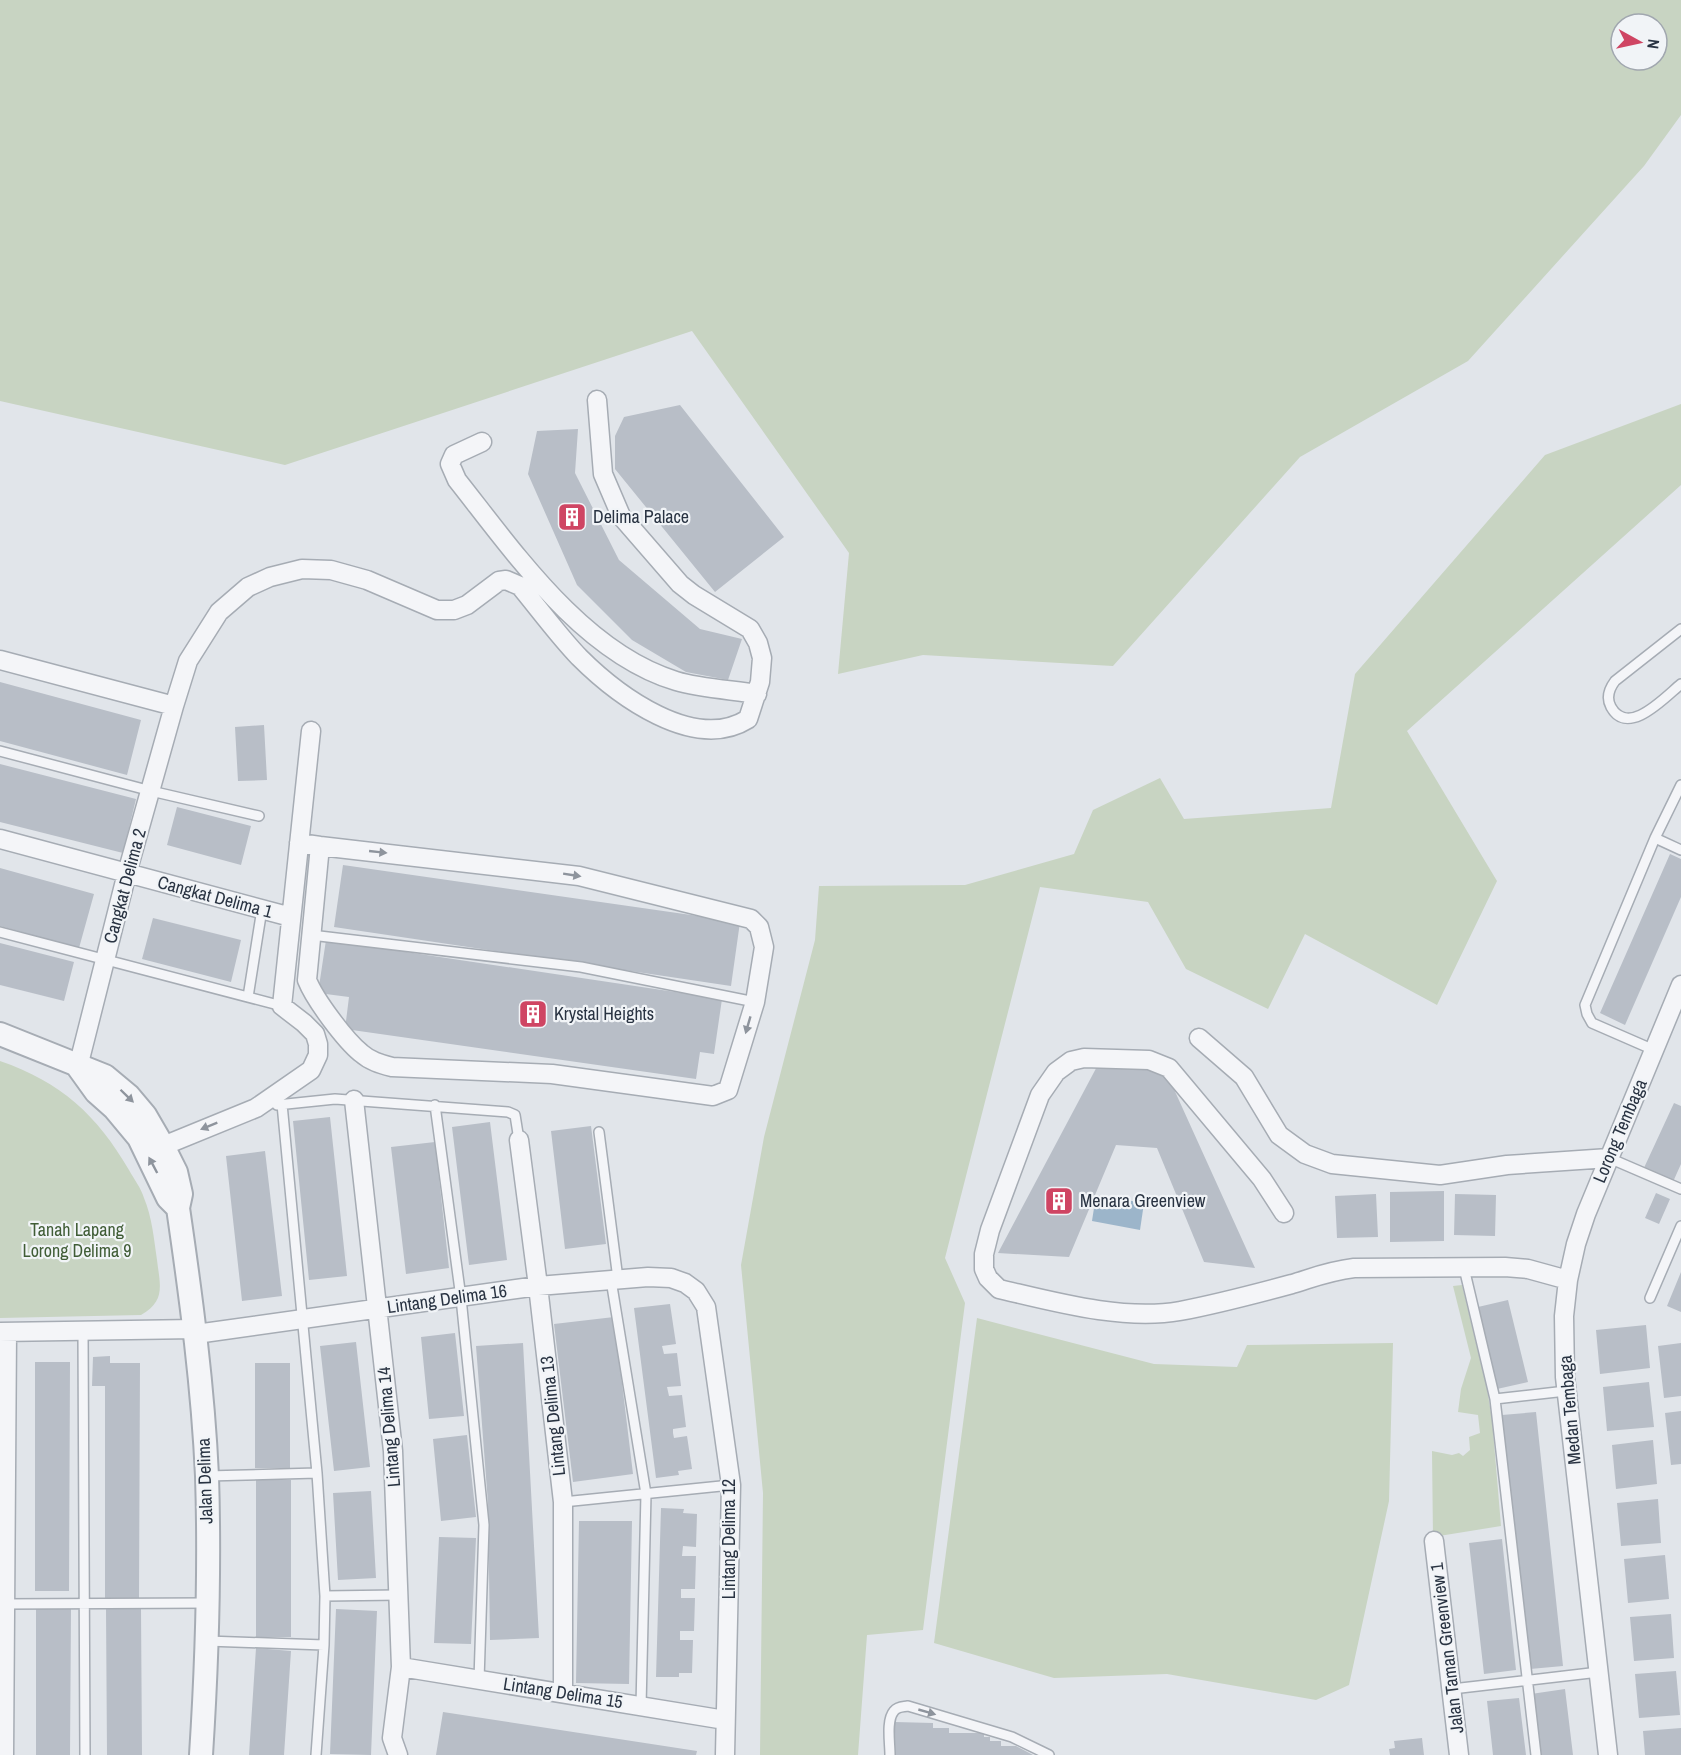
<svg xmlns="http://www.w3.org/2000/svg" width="1681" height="1755" viewBox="0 0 1681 1755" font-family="'Archivo Narrow',sans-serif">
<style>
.green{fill:#c8d4c2;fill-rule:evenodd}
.water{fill:#9cb5ca}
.building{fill:#b8bec7}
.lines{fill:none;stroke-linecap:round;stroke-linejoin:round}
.service-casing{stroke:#a6acb4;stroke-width:12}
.minor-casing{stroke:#a6acb4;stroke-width:21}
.tertiary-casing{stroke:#a6acb4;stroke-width:26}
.service{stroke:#f4f5f8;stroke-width:9}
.minor{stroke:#f4f5f8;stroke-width:18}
.tertiary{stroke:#f4f5f8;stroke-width:22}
.oneway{fill:#8e949d}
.labels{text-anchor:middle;stroke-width:4.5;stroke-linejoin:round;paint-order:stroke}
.poi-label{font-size:18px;fill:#293342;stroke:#f1f4f7;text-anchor:start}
.street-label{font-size:18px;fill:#293342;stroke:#f1f4f7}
.park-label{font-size:18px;fill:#405d36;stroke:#f1f4f7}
</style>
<rect width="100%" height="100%" fill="#e1e5ea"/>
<!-- green -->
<path class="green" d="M0,0H1681V115L1644,166L1468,361L1300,457L1113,666L923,655L838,674L849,553L692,331L285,465L0,401ZM1621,24H1657V60H1621Z
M1681,404V485L1407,731L1497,881L1437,1005L1305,934L1268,1009L1186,969L1148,902L1040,887L945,1258L965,1303L923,1630L867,1635L858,1755H760L763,1493L741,1265L764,1137L815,940L819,886L965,885L1074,854L1093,810L1160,778L1184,819L1331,808L1355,674L1545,455Z
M0,1061C61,1082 97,1115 129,1170C134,1179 141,1188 144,1198C152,1217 154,1239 157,1260C160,1285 166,1301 141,1315L0,1318Z
M1462,1285L1487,1389L1492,1419L1501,1526L1433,1537L1432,1451L1452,1455L1459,1453L1463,1456L1470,1450L1469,1437L1480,1433L1478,1415L1458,1412L1461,1389L1471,1358L1453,1286Z
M977,1318L1154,1364L1237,1367L1247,1345L1393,1343L1389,1501L1349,1685L1316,1700L1167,1674L1054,1678L934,1643Z"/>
<!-- water -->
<path class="water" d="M1096,1195L1144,1203L1140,1230L1092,1221Z"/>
<!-- building -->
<path class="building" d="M680,405L784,537L715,592L615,469V436L624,417Z
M578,429L575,473L619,560L700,629L742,639L728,680L686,672L632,640L577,585L528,474L537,431Z
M0,682L141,720L127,775L0,741Z
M264,725L267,780L238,781L235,727Z
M0,764L136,799L123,853L0,822Z
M177,807L251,826L241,865L167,845Z
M1670,854L1681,859V897L1625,1025L1600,1013Z
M343,865L740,922L731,986L334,927Z
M0,868L94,894L79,948L0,926Z
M153,918L241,940L231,982L142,959Z
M326,940L722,999L714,1054L700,1052L696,1079L345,1029L349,997L318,993Z
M0,943L74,962L64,1001L0,985Z
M1101,1059L1163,1065L1255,1268L1204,1262L1157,1148L1116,1145L1069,1257L998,1253Z
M1674,1103L1681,1106V1164L1672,1184L1643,1170Z
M330,1117L347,1276L309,1280L293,1121Z
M490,1122L507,1260L469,1265L452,1127Z
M591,1126L606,1244L565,1249L551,1131Z
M435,1142L449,1268L406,1274L391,1147Z
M265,1151L282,1296L242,1301L226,1156Z
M1444,1191V1241L1390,1242V1192Z
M1656,1193L1670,1199L1659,1224L1645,1218Z
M1376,1194L1378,1237L1337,1238L1335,1196Z
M1455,1194L1496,1195L1495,1236L1454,1235Z
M1681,1272V1312L1667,1306Z
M1508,1300L1528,1382L1497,1389L1478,1307Z
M670,1304L676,1344L662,1346L664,1354L677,1353L681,1386L667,1387L669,1396L682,1395L686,1427L673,1429V1433L674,1438L687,1436L692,1469L678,1471L679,1475L656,1478L634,1308Z
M614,1317L633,1474L573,1482L554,1324Z
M1646,1325L1650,1368L1600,1374L1596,1330Z
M455,1333L464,1416L429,1419L421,1337Z
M356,1342L370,1467L334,1471L320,1346Z
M523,1343L539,1638L490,1640L488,1503L476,1346Z
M1681,1343V1396L1664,1398L1658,1346Z
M110,1356V1363H140L139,1598H105V1386H92L93,1357Z
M35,1362H70L69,1591H35Z
M255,1363H290V1468H255Z
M1649,1382L1654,1427L1607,1431L1603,1387Z
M1681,1411V1464L1671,1465L1665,1413Z
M1536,1412L1563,1666L1530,1669L1502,1415Z
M467,1435L476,1517L441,1521L433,1439Z
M1653,1440L1657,1484L1616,1489L1612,1445Z
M256,1480H291V1637H256Z
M371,1491L376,1578L338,1580L333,1493Z
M1658,1499L1661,1543L1621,1546L1617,1503Z
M661,1508L684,1509L683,1513L697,1514L696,1547L683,1546L682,1556H696L695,1589H681V1598H695L694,1631H680V1640H693L692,1673H679V1677H656Z
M579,1521H632L629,1684L576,1683Z
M439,1537L476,1538L471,1644L434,1643Z
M1502,1539L1516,1670L1484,1674L1469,1543Z
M1665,1555L1669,1599L1628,1603L1624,1559Z
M36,1608H71L70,1755H36Z
M106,1609H141L142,1755H107Z
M336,1609L377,1611L371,1755L330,1754Z
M1671,1614L1674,1658L1634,1661L1630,1617Z
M256,1648L291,1651L284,1755H249Z
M1676,1671L1680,1715L1639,1718L1635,1674Z
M1565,1689L1573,1755H1539L1531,1694Z
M1519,1698L1526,1755H1493L1487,1701Z
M443,1712L697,1751L696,1755H436Z
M895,1722L933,1723V1728H949V1733H984V1737H990V1741H1001V1746H1016L1033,1755H895Z
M1681,1728V1755H1645L1643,1731Z
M1422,1738L1424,1755H1390L1389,1749L1395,1748L1394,1741Z"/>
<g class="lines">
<!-- service casing -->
<g class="service-casing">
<path id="service" d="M1681,629L1615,681C1609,689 1606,698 1611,707C1628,738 1665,697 1681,684
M0,751L151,791L259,816
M1655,838L1681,850
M0,932L282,1006
M311,935L581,967L755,1002
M248,997L262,909
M1654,1050L1592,1023L1587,1014L1585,1005L1655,838L1681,785
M282,1104L317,1473L325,1596L324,1645L316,1755
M277,1105L335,1099L508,1112L515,1115L519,1140
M435,1105L461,1298L484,1525L479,1680
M599,1132L618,1279
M1609,1158L1681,1189
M1464,1268L1495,1399L1536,1755
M611,1280L646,1494L641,1706
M1650,1298L1681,1226
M83,1331L85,1755
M1495,1399L1566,1391
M207,1476L317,1473
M563,1502L731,1485
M325,1596L399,1595
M3,1604L208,1603
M207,1641L324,1645
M1452,1689L1599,1672
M890,1755C890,1743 886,1720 894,1711C898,1706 903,1707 908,1706L1012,1737L1049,1755"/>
</g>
<!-- minor casing -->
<g class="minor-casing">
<path id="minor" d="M482,442L454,455L450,464L457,480C514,552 583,653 676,681C699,688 732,690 757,694
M0,660L174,706
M0,839L291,917
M299,843L320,846L579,876L751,919L759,927L764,947L755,1002L728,1090L713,1096L552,1074L392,1067C380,1064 370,1061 361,1053C345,1040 315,1000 307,980L320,846
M1199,1038L1244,1077L1279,1135L1305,1154L1332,1164L1440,1175L1507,1165L1609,1158
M78,1067L127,873L174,706L188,661L219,612L248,587L270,577L302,569L331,570L367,580L437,610H454L467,605L499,581L506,580L520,586C539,609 558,635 579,657C617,695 694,753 748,719L760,682L762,658L758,643L750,629L694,595L680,584L621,516L603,474L597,400
M354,1100L393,1451L401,1667L392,1738L398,1755
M519,1140L538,1286L563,1502V1693
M163,1146L256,1108L311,1070L318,1055V1044L315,1034L304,1023L282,1006L311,731
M1284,1213L1262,1179L1169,1068L1149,1060L1084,1058L1071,1061L1056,1072L1040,1095L990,1230L984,1254V1269L988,1278L999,1289C1055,1302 1123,1321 1180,1311C1217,1304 1255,1294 1292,1284C1315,1277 1329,1271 1354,1268L1505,1267L1528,1269L1568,1280
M0,1332L195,1329
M196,1334L538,1286L648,1277L671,1278L685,1283L696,1291L706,1307L731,1485L725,1755
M1434,1541L1459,1755
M401,1667L725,1720
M4,1755L7,1332
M1608,1755L1565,1377L1564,1316L1568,1280L1576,1244L1586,1214L1681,985"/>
</g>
<!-- tertiary casing -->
<g class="tertiary-casing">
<path id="tertiary" d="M0,1034L105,1076L129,1096L145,1115L163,1146L176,1172L181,1194L178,1208C191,1297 203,1387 207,1476C210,1569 207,1662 201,1755
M78,1067L96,1092L114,1108L139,1138L168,1198L178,1208"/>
</g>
<!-- service -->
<use href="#service" class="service"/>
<!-- minor -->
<use href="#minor" class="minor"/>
<!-- tertiary -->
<use href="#tertiary" class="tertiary"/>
</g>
<!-- one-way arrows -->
<defs><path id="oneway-solid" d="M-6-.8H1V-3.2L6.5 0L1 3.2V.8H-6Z" transform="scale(1.5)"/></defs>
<g class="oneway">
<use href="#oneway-solid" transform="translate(378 852) rotate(6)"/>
<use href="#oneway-solid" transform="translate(572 875) rotate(9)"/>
<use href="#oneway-solid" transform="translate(748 1025) rotate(106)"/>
<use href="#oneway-solid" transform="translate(127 1096) rotate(44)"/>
<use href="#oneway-solid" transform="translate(209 1126) rotate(158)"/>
<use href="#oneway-solid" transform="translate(153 1165) rotate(-118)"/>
<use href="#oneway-solid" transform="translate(927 1712) rotate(16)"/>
</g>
<!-- icons -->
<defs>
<g id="building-square" transform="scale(1.5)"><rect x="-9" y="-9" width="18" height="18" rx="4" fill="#cf4563" stroke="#f1f4f7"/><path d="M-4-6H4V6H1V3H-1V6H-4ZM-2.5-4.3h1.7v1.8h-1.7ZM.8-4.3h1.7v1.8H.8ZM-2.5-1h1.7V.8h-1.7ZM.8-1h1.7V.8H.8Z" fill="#fff"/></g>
</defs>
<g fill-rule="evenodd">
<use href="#building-square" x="572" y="517"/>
<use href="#building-square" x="533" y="1014"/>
<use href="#building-square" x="1059" y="1201"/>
</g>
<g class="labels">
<!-- poi labels -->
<g class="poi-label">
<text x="593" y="523">Delima Palace</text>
<text x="554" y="1020">Krystal Heights</text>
<text x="1080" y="1207">Menara Greenview</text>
</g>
<!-- street labels -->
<g class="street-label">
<text transform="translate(125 886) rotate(-75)" y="6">Cangkat Delima 2</text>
<text transform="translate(215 897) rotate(15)" y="6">Cangkat Delima 1</text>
<text transform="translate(1620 1131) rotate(-67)" y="6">Lorong Tembaga</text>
<text transform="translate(447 1299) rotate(-8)" y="6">Lintang Delima 16</text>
<text transform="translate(1570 1410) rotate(-95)" y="6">Medan Tembaga</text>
<text transform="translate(553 1416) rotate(-96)" y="6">Lintang Delima 13</text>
<text transform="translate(389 1427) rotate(-95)" y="6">Lintang Delima 14</text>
<text transform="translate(205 1481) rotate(-92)" y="6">Jalan Delima</text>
<text transform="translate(729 1539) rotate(-90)" y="6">Lintang Delima 12</text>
<text transform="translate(1447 1648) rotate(-97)" y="6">Jalan Taman Greenview 1</text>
<text transform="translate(563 1693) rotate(9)" y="6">Lintang Delima 15</text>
</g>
<!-- park labels -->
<g class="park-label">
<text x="77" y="1236">Tanah Lapang<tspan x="77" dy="21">Lorong Delima 9</tspan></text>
</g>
</g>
<!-- north arrow -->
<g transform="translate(1639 42) rotate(98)"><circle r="28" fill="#f1f4f7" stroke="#a1a7af" stroke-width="1.5"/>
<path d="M0-4.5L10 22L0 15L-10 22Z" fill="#cf4563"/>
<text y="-9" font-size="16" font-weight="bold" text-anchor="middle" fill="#293342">N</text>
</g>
</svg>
